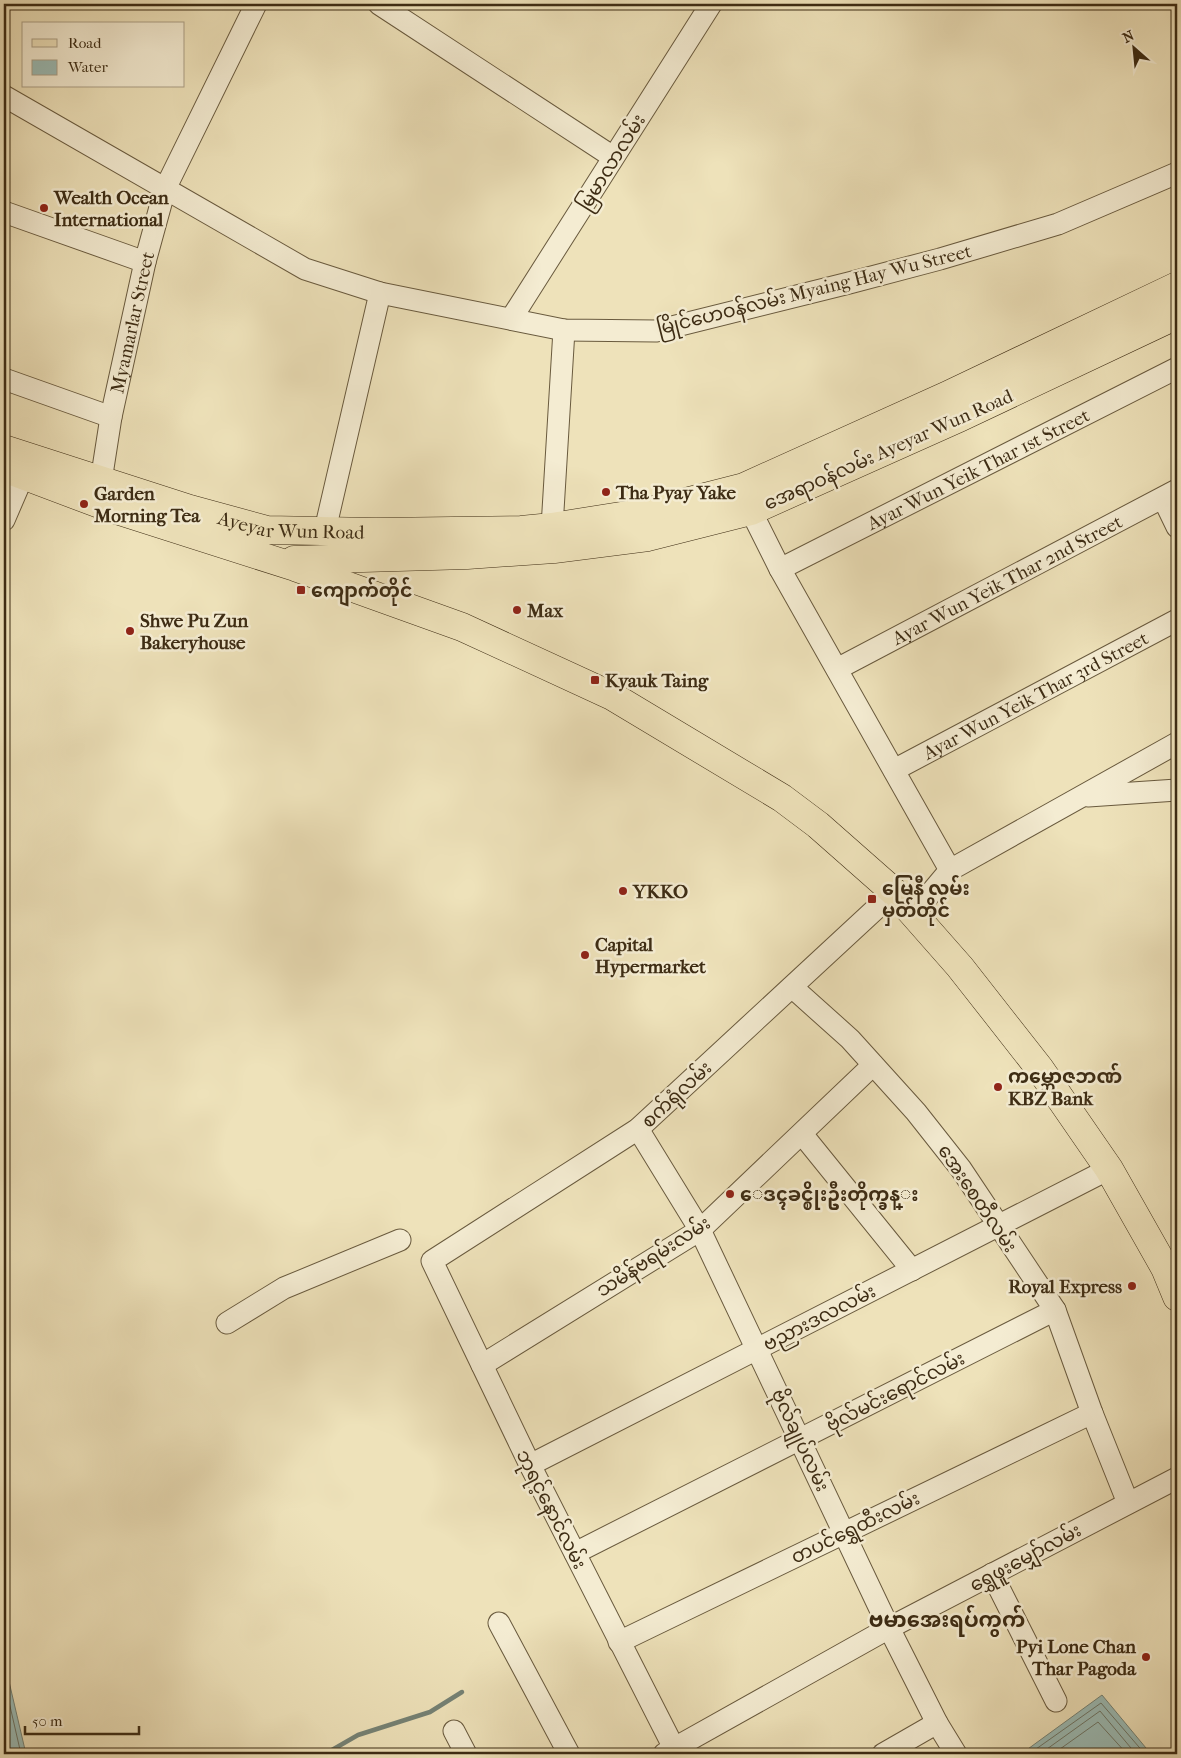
<svg xmlns="http://www.w3.org/2000/svg" width="1181" height="1758" viewBox="0 0 1181 1758" font-family="'IM FELL French Canon','Noto Sans Myanmar',serif">
<style>
.water{fill:#9bbcb6;stroke:#758275}
.lines{fill:none;stroke-linecap:round;stroke-linejoin:round}
.shore{stroke:#6c7465;stroke-width:1}
.stream{stroke:#758275;stroke-width:4.5}
.minor-casing{stroke:#695a3e;stroke-width:23}
.major-casing{stroke:#3d2c14;stroke-width:29}
.minor{stroke:#f4ecd2;stroke-width:21}
.major{stroke:#eee2ba;stroke-width:28}
.poi-dot{fill:#8f2418;stroke:#f4ecd2;stroke-width:2}
.labels{text-anchor:middle;stroke-width:5;stroke-linejoin:round;paint-order:stroke}
.street-label{font-size:19px;fill:#3d2c14;stroke:#f4ecd2}
.poi-label{font-size:19px;font-weight:bold;fill:#3d2c14;stroke:#f4ecd2;text-anchor:start}
.quarter-label{font-size:21px;font-weight:bold;fill:#3d2c14;stroke:#f4ecd2}
</style>
<rect width="100%" height="100%" fill="#eee2ba"/>
<filter id="stains"><feTurbulence type="fractalNoise" baseFrequency=".004" numOctaves="4"/><feColorMatrix values="0 0 0 0 .2 0 0 0 0 .09 0 0 0 0 .02 0 0 0 .5 -.17"/></filter>
<radialGradient id="worn" r=".72"><stop offset=".6" stop-color="#630" stop-opacity="0"/><stop offset="1" stop-color="#630" stop-opacity=".3"/></radialGradient>
<!-- water -->
<path class="water" d="M4,1668L7,1673L26,1754H4Z
M1102,1695L1151,1754H1021Z"/>
<g class="lines">
<!-- shore -->
<path class="shore" d="M4,1680L21,1754
M1029,1754L1101,1703L1145,1754
M1040,1754L1100,1711L1136,1754
M1053,1754L1098,1722L1127,1754"/>
<!-- stream -->
<path class="stream" d="M325,1754L358,1735L430,1712L462,1692"/>
<!-- minor casing -->
<g class="minor-casing">
<g id="minor">
<path d="M379,4L613,157"/>
<path d="M4,96L305,269L380,293L564,330L656,331L849,283L940,259L1058,224L1177,173"/>
<path d="M4,212L145,262"/>
<path d="M511,319L711,4"/>
<path d="M4,379L111,417"/>
<path id="s1" d="M95,494L101,481L111,417L145,262L165,189L256,4"/>
<path d="M747,498L751,511L780,569L950,870"/>
<path d="M1163,498L1177,527"/>
<path d="M4,520L23,476"/>
<path d="M552,527L564,330"/>
<path d="M325,530L380,293"/>
<path id="s2" d="M780,569L1177,368"/>
<path id="s3" d="M837,669L1177,490"/>
<path id="s4" d="M894,770L1177,620"/>
<path d="M1088,796L1177,790"/>
<path d="M914,913L950,870L1177,743"/>
<path d="M792,987L850,1039L916,1112L961,1169L1055,1310L1092,1413L1128,1503"/>
<path d="M638,1129L700,1230L889,1628L937,1723L956,1754"/>
<path d="M802,1134L912,1270"/>
<path d="M227,1323L284,1288L400,1240"/>
<path d="M482,1365L700,1230L873,1065"/>
<path d="M530,1465L1109,1169"/>
<path d="M575,1553L1055,1310"/>
<path d="M992,1574L1056,1701"/>
<path d="M499,1623L569,1754"/>
<path d="M619,1642L1092,1413"/>
<path d="M454,1731L466,1754"/>
<path d="M664,1754L889,1628L1177,1478"/>
<path d="M677,1754L530,1465L432,1261L638,1129L894,892"/>
<path d="M883,1754L937,1723"/>
</g>
</g>
<!-- major casing -->
<g class="major-casing">
<g id="major">
<path id="s5" d="M4,449L190,509L267,530L376,532L521,530L552,527L646,512L744,487L948,395L1177,286"/>
<path d="M4,468L110,508L295,567L462,627L612,696L782,798L818,825L894,892L960,967L1040,1069L1109,1169L1165,1268L1177,1297"/>
<path d="M294,560L467,555L554,549L648,537L751,511L959,418L1177,315"/>
</g>
</g>
<!-- minor -->
<use href="#minor" class="minor"/>
<!-- major -->
<use href="#major" class="major"/>
</g>
<!-- markers -->
<g class="poi-dot">
<circle cx="44" cy="208" r="5"/>
<circle cx="606" cy="492" r="5"/>
<circle cx="84" cy="504" r="5"/>
<rect x="296" y="585" width="10" height="10" rx="2.5"/>
<circle cx="517" cy="610" r="5"/>
<circle cx="130" cy="631" r="5"/>
<rect x="590" y="675" width="10" height="10" rx="2.5"/>
<circle cx="623" cy="891" r="5"/>
<rect x="867" y="894" width="10" height="10" rx="2.5"/>
<circle cx="585" cy="955" r="5"/>
<circle cx="998" cy="1087" r="5"/>
<circle cx="730" cy="1194" r="5"/>
<circle cx="1132" cy="1286" r="5"/>
<circle cx="1146" cy="1657" r="5"/>
</g>
<g class="labels">
<!-- street labels -->
<g class="street-label">
<text transform="translate(611 162) rotate(-58)" y="7">မြမာလာလမ်း</text>
<text transform="translate(814 289) rotate(-14)" y="7">မြိုင်ဟေဝန်လမ်း Myaing Hay Wu Street</text>
<text dy="7" stroke="none"><textPath href="#s1" startOffset="176">Myamarlar Street</textPath></text>
<text transform="translate(888 449) rotate(-24)" y="7">အေရာဝန်လမ်း Ayeyar Wun Road</text>
<text dy="7" stroke="none"><textPath href="#s2" startOffset="222">Ayar Wun Yeik Thar 1st Street</textPath></text>
<text dy="7" stroke="none"><textPath href="#s5" startOffset="299">Ayeyar Wun Road</textPath></text>
<text dy="7" stroke="none"><textPath href="#s3" startOffset="192">Ayar Wun Yeik Thar 2nd Street</textPath></text>
<text dy="7" stroke="none"><textPath href="#s4" startOffset="160">Ayar Wun Yeik Thar 3rd Street</textPath></text>
<text transform="translate(676 1094) rotate(-43)" y="7">စက်ရုံလမ်း</text>
<text transform="translate(978 1198) rotate(56)" y="7">အေးစေတီလမ်း</text>
<text transform="translate(653 1256) rotate(-33)" y="7">သမိန်ဗရမ်းလမ်း</text>
<text transform="translate(819 1317) rotate(-27)" y="7">ဗညားဒလလမ်း</text>
<text transform="translate(895 1391) rotate(-27)" y="7">ဗိုလ်မင်းရောင်လမ်း</text>
<text transform="translate(801 1440) rotate(65)" y="7">ဗိုလ်ချုပ်လမ်း</text>
<text transform="translate(552 1509) rotate(63)" y="7">ဘုရင့်နောင်လမ်း</text>
<text transform="translate(855 1527) rotate(-26)" y="7">တပင်ရွှေထီးလမ်း</text>
<text transform="translate(1025 1557) rotate(-28)" y="7">ရွှေဖူးမျှော်လမ်း</text>
</g>
<!-- poi labels -->
<g class="poi-label">
<text x="54" y="204">Wealth Ocean<tspan x="54" dy="22">International</tspan></text>
<text x="616" y="499">Tha Pyay Yake</text>
<text x="94" y="500">Garden<tspan x="94" dy="22">Morning Tea</tspan></text>
<text x="311" y="597">ကျောက်တိုင်</text>
<text x="527" y="617">Max</text>
<text x="140" y="627">Shwe Pu Zun<tspan x="140" dy="22">Bakeryhouse</tspan></text>
<text x="605" y="687">Kyauk Taing</text>
<text x="882" y="895">မြေနီ လမ်း<tspan x="882" dy="22">မှတ်တိုင်</tspan></text>
<text x="633" y="898">YKKO</text>
<text x="595" y="951">Capital<tspan x="595" dy="22">Hypermarket</tspan></text>
<text x="1008" y="1083">ကမ္ဘောဇဘဏ်<tspan x="1008" dy="22">KBZ Bank</tspan></text>
<text x="740" y="1201">ေဒၚခင္စိုးဦးတိုက္ခန္း</text>
<text x="1122" y="1293" text-anchor="end">Royal Express</text>
<text x="1136" y="1653" text-anchor="end">Pyi Lone Chan<tspan x="1136" dy="22">Thar Pagoda</tspan></text>
</g>
<!-- quarter labels -->
<g class="quarter-label">
<text x="947" y="1627">ဗမာအေးရပ်ကွက်</text>
</g>
</g>
<!-- margin -->
<rect width="1181" height="1758" fill="none" stroke="#eee2ba" stroke-width="20"/>
<rect x="5" y="5" width="1171" height="1748" fill="none" stroke="#3d2c14" stroke-width="2.5"/>
<rect x="10" y="10" width="1161" height="1738" fill="none" stroke="#3d2c14"/>
<!-- legend -->
<rect x="22" y="22" width="162" height="65" fill="#f4ecd2" stroke="#ab9f86"/>
<rect x="32" y="39" width="25" height="8" fill="#eee2ba" stroke="#ab9f86"/>
<text x="68" y="48" font-size="15" fill="#3d2c14">Road</text>
<rect x="32" y="60" width="25" height="15" fill="#9bbcb6" stroke="#ab9f86"/>
<text x="68" y="72" font-size="15" fill="#3d2c14">Water</text>
<!-- north arrow -->
<g transform="translate(1134 48) rotate(333)" stroke="#f4ecd2" stroke-width="4" paint-order="stroke">
<path d="M0-4L9 19L0 12L-9 19Z" fill="#3d2c14"/>
<text y="-8" font-size="14" font-weight="bold" text-anchor="middle" fill="#3d2c14">N</text>
</g>
<!-- scale -->
<path d="M25 1726v8h114v-8" fill="none" stroke="#3d2c14" stroke-width="2.5"/>
<text x="32" y="1726" font-size="15" fill="#3d2c14" stroke="#f4ecd2" stroke-width="4" paint-order="stroke">50 m</text>
<rect width="100%" height="100%" filter="url(#stains)"/>
<rect width="100%" height="100%" fill="url(#worn)"/>
</svg>
